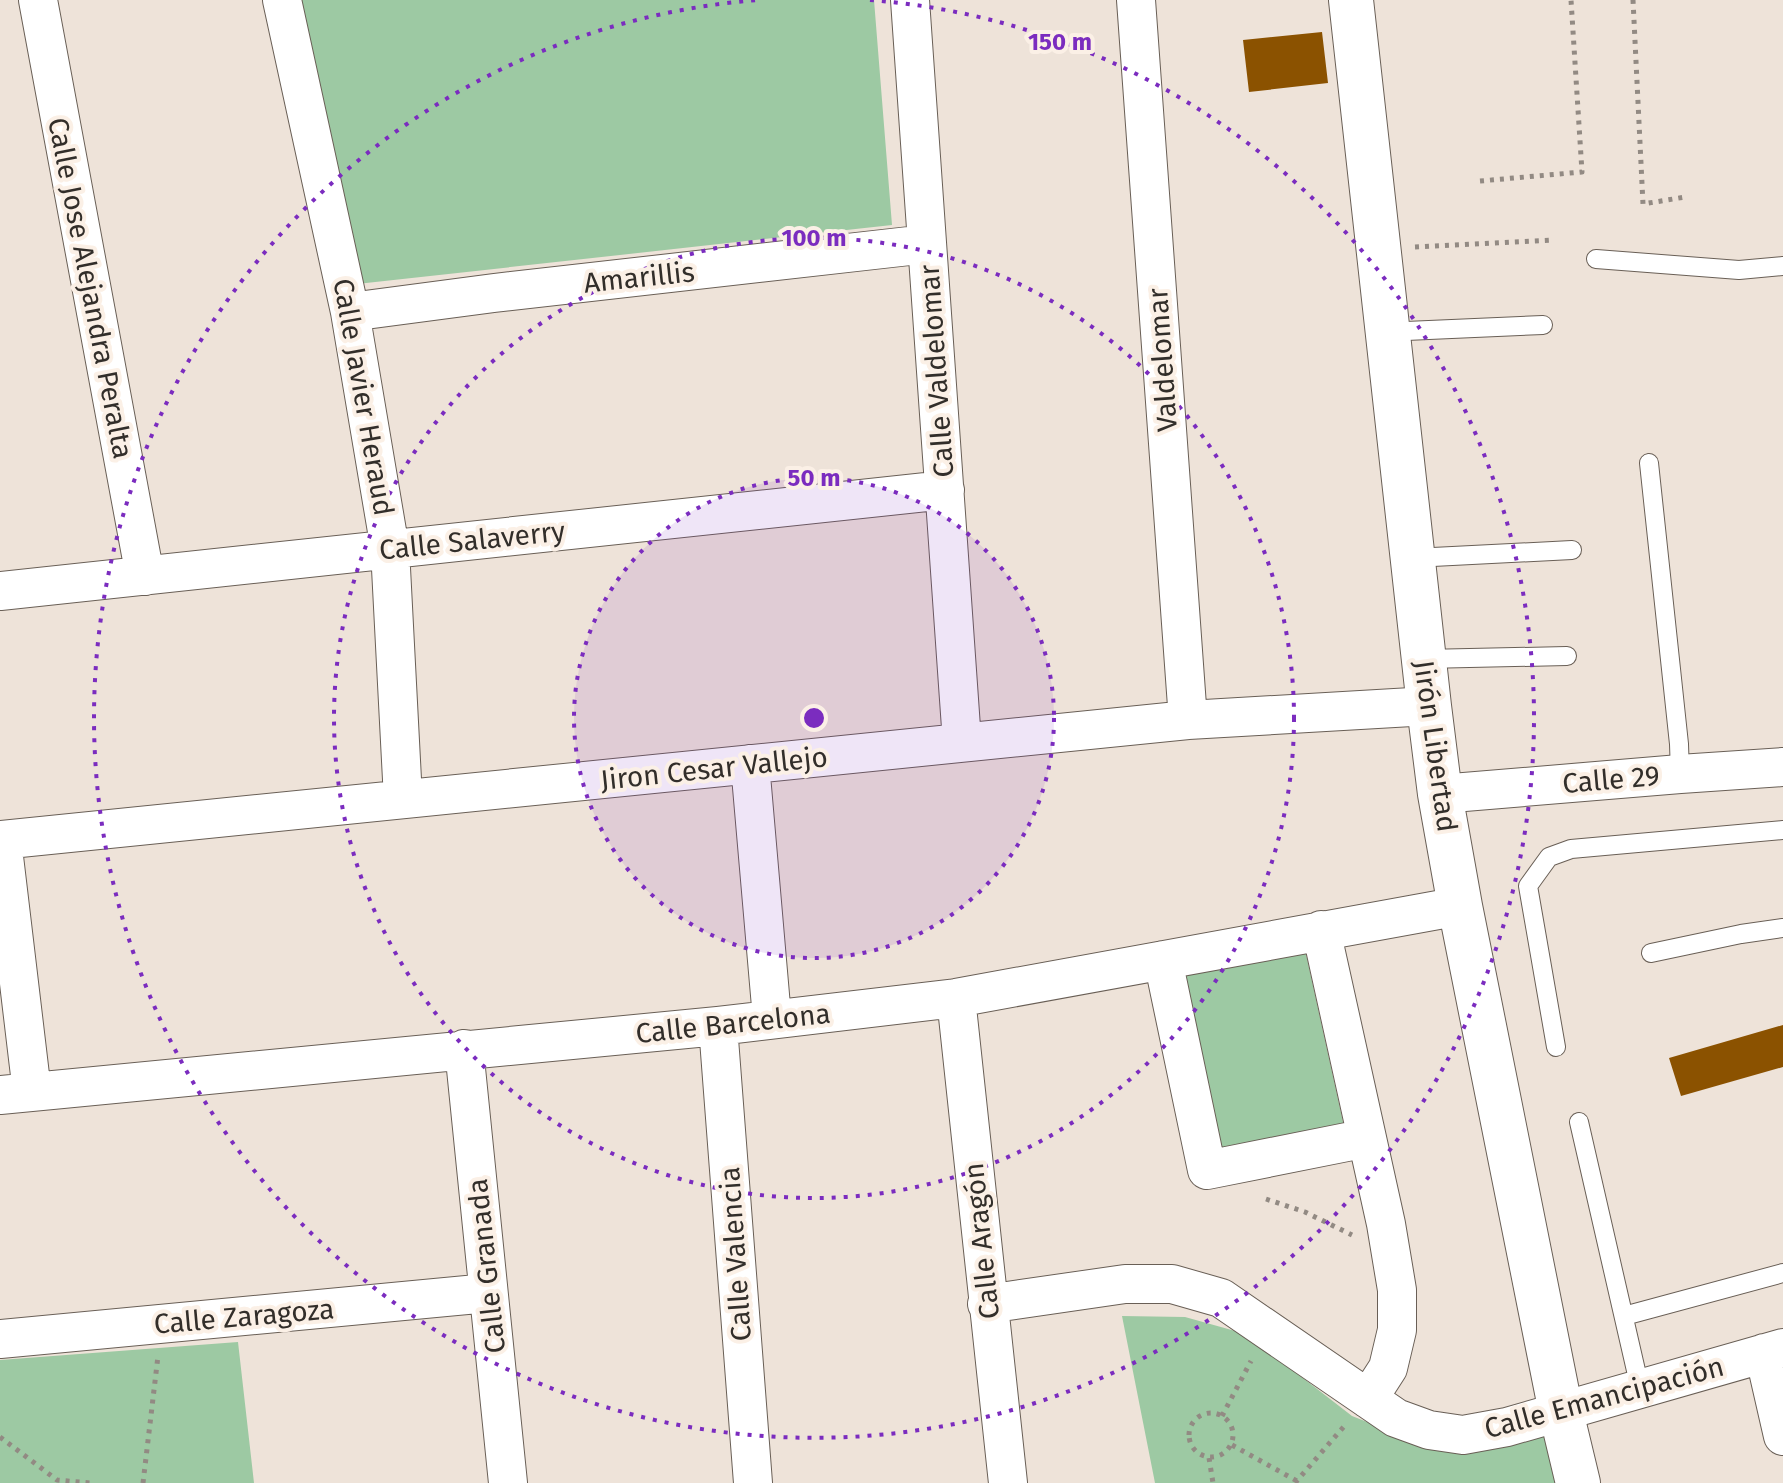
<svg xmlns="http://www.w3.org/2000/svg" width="1783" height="1483" viewBox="0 0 1783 1483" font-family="'Fira Sans',sans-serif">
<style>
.green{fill:#9dc9a3}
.building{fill:#8b5200}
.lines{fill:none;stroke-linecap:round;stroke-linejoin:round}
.lane-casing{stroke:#695f56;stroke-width:20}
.street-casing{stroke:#695f56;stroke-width:40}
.secondary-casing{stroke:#695f56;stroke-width:46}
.path{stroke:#928a83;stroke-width:5;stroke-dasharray:4 6;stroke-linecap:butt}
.lane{stroke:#fff;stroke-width:18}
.street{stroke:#fff;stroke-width:38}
.secondary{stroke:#fff;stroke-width:44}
.ring{fill:none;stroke:#7b2cbf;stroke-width:4;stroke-dasharray:4 8}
.labels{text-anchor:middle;stroke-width:8;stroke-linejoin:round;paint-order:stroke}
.street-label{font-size:28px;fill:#322e2a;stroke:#fbf0e6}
.centre{fill:#7b2cbf;stroke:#fbf0e6;stroke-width:4}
.ring-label{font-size:24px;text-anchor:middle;font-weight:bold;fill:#7b2cbf;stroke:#fbf0e6;stroke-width:8;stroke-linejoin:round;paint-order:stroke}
</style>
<rect width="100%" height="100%" fill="#eee3d9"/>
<!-- green -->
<path class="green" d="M301,0H874L892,225L357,284Z
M1304,945L1347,1140L1210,1166L1168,970Z
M1122,1316L1185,1317L1246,1334L1352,1416L1405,1437L1549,1429L1560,1483H1155Z
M238,1342L254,1483H0V1360Z"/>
<!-- building -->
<path class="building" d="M1322,32L1328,83L1249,92L1243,40Z
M1783,1025V1067L1681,1096L1669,1058Z"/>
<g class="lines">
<!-- lane casing -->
<g class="lane-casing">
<path id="lane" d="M1596,259L1739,270L1783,266
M1387,330L1406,331L1543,325
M1649,463L1679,744L1680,774
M1413,558L1572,550
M1424,659L1567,656
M1651,953L1741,934L1783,928
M1556,1047L1528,886L1549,857L1571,849L1783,830
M1579,1122L1640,1388
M1624,1316L1783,1273"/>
</g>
<!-- street casing -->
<g class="street-casing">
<path id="street" d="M38,0L145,576
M282,0L350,312L390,549L403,799
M910,0L962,742
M1136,0L1188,720
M350,312L494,293L927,244
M0,591L945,490
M750,764L772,1018
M1440,794L1680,774L1783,767
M0,840L1188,720L1429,706
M2,840L32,1092
M1321,930L1386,1224L1397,1290V1330L1388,1368L1368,1399
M1163,960L1207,1170L1367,1138
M956,998L1008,1483
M718,1026L753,1483
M464,1049L508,1483
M0,1095L718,1026L956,998L1460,906
M987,1304L1125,1284H1172L1221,1298L1396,1418L1429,1430L1463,1435L1507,1427L1783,1348
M0,1339L488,1293
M1764,1353L1783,1436"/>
</g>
<!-- secondary casing -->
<g class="secondary-casing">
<path id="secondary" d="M1351,0L1429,706L1440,794L1460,906L1561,1412L1578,1483"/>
</g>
<!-- path -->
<path class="path" d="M1633,0L1643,204L1685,197
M1480,181L1582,172L1571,0
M1415,247L1554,240
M1266,1199L1305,1212L1352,1235
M1189 1435a22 22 0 1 1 44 0a22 22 0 1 1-44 0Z
M1222,1416L1251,1361
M0,1437L57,1480L90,1483
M1232,1445L1297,1481
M1209,1458L1213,1483
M143,1483L158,1356
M1295,1483L1346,1424"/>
<!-- lane -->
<use href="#lane" class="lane"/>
<!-- street -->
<use href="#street" class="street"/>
<!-- secondary -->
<use href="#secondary" class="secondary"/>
</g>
<!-- distance rings -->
<circle cx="814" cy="718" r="240" fill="#7b2cbf" fill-opacity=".12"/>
<g class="ring">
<circle cx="814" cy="718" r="240"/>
<circle cx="814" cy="718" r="480"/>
<path d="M870 0A720 720 0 1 1 758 0"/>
</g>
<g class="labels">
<!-- street labels -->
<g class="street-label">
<text transform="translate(639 277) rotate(-6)" y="10">Amarillis</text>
<text transform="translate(91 288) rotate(79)" y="10">Calle Jose Alejandra Peralta</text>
<text transform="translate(1162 360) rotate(-94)" y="10">Valdelomar</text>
<text transform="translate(936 371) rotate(-94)" y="10">Calle Valdelomar</text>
<text transform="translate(364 397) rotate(80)" y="10">Calle Javier Heraud</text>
<text transform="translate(472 540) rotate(-6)" y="10">Calle Salaverry</text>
<text transform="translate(1436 746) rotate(82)" y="10">Jirón Libertad</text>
<text transform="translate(714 768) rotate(-6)" y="10">Jiron Cesar Vallejo</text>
<text transform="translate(1611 779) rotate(-5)" y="10">Calle 29</text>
<text transform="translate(733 1023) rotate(-6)" y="10">Calle Barcelona</text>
<text transform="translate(981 1241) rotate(-96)" y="10">Calle Aragón</text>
<text transform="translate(735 1254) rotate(-94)" y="10">Calle Valencia</text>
<text transform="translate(486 1266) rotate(-96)" y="10">Calle Granada</text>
<text transform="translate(244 1316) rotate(-5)" y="10">Calle Zaragoza</text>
<text transform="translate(1604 1397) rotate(-15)" y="10">Calle Emancipación</text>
</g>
</g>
<circle cx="814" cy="718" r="12" class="centre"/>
<g class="ring-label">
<text x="1060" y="50">150 m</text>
<text x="814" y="246">100 m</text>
<text x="814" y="486">50 m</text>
</g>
</svg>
